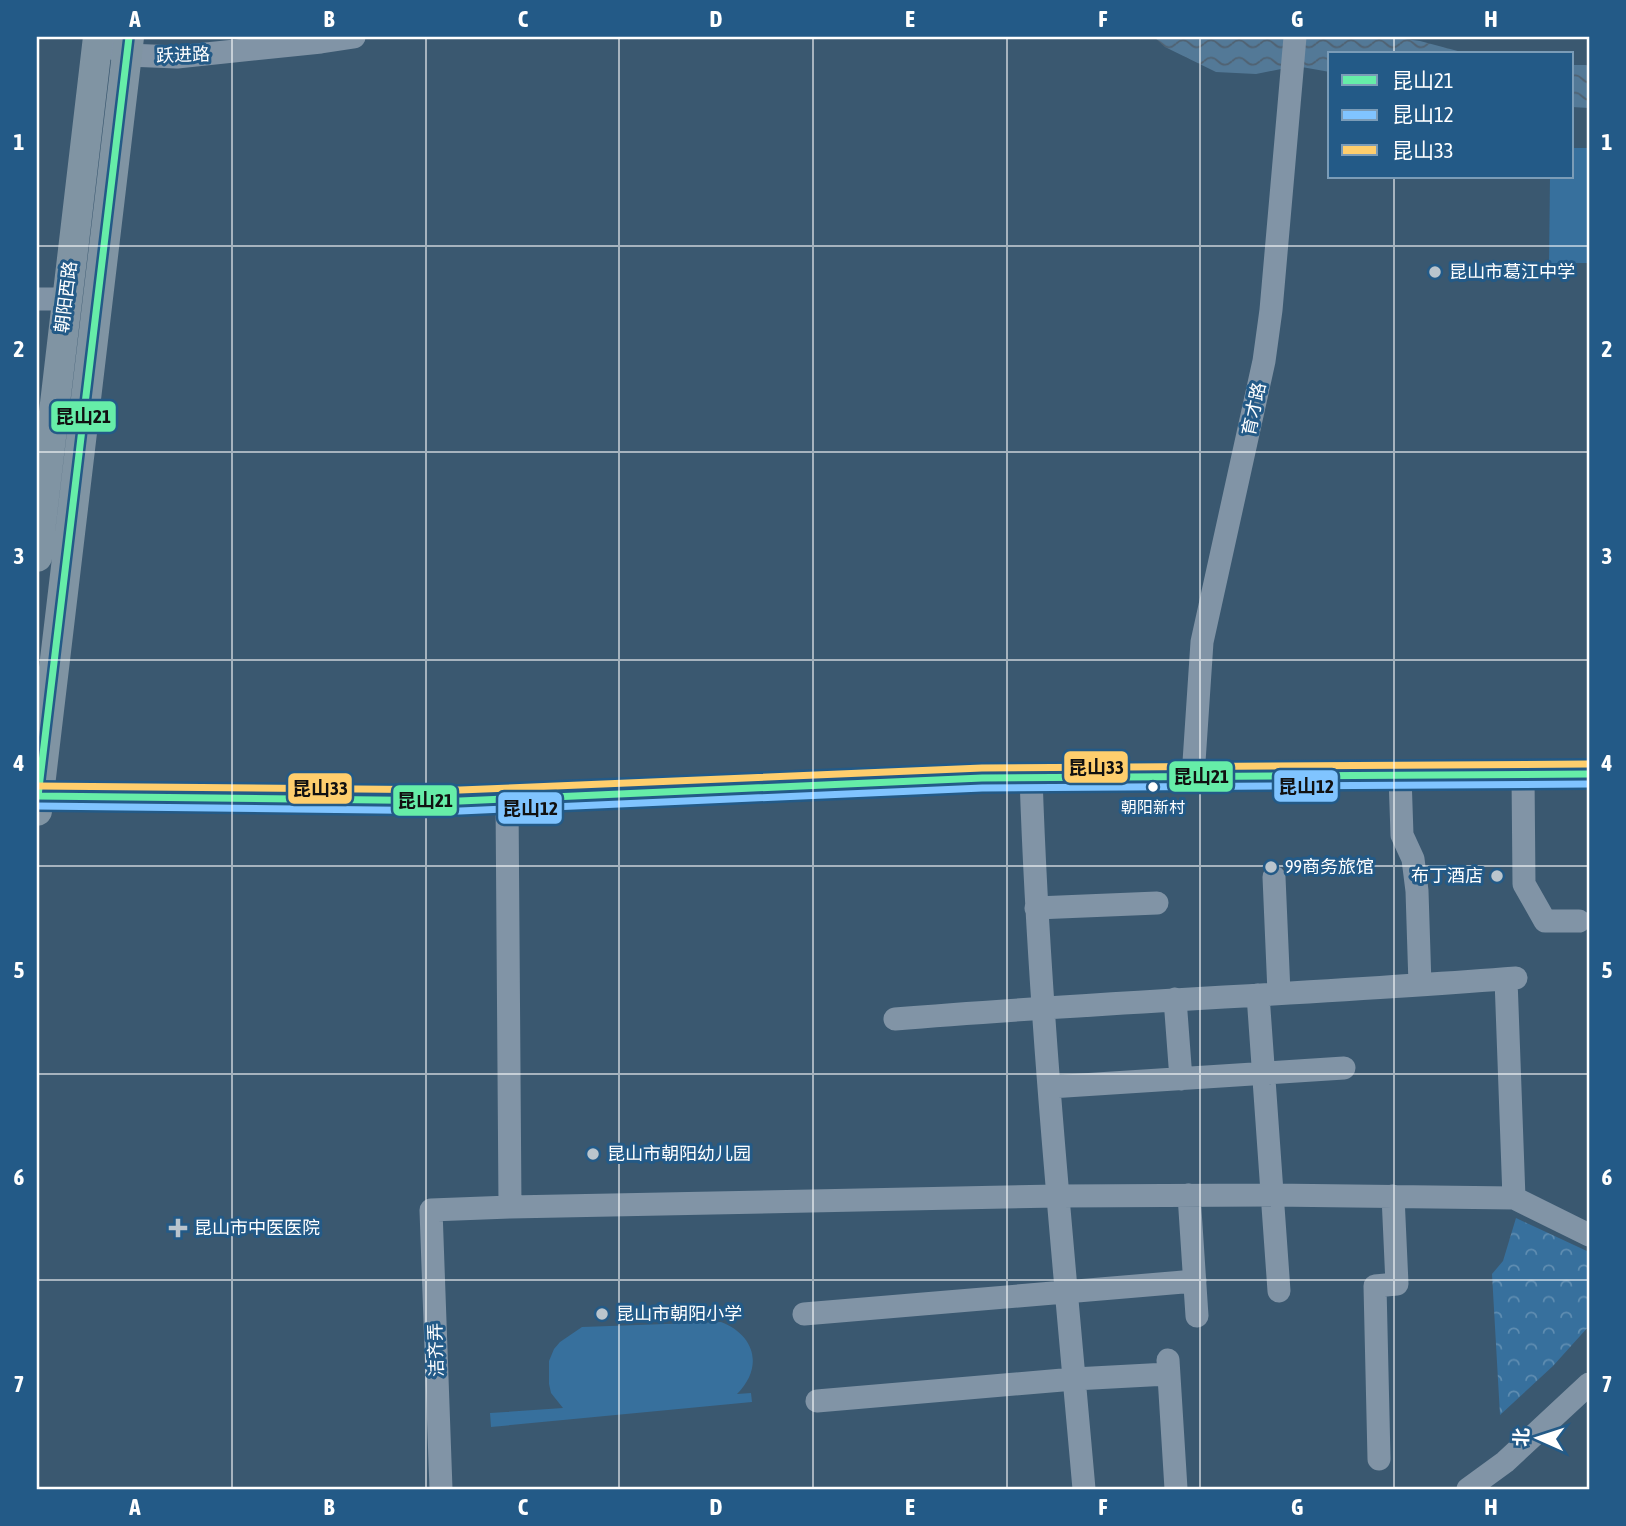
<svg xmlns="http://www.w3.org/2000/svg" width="1626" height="1526" viewBox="0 0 1626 1526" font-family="'Asap Condensed','Noto Sans SC',sans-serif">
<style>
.park{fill:url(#park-crowns)}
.garden{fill:#37709d}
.water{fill:url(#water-waves)}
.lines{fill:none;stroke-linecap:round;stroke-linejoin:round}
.minor{stroke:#8194a6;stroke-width:23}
.major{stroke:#8094a3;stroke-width:30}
.bus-1-casing{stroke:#235a87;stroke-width:12}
.bus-2-casing{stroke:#235a87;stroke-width:12}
.bus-3-casing{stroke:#235a87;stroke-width:12}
.bus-1{stroke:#66eda8;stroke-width:7}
.bus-2{stroke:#80c4ff;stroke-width:7}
.bus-3{stroke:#fece6d;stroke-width:7}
.grid{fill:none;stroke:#fff;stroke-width:2;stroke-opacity:0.55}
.poi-dot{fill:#bac5cd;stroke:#235a87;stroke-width:2.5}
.bus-dot{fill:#fff;stroke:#235a87;stroke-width:2.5}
.labels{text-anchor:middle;stroke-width:6;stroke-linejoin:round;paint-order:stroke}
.bus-label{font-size:16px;fill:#fff;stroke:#235a87}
.street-label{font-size:18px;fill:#fff;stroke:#235a87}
.poi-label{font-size:18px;fill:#fff;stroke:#235a87;text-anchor:start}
.line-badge{stroke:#235a87;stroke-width:2.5}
.pale-badge-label{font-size:19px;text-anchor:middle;font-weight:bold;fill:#111}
.neatline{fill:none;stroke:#fff;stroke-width:2.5}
.grid-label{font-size:23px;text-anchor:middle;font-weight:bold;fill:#fff}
</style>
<defs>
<pattern id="park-crowns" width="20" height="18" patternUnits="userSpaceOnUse" patternTransform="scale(1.75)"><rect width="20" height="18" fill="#37709d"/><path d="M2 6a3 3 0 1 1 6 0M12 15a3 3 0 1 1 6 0" fill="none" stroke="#5f8db1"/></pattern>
<pattern id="water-waves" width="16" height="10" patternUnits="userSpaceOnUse" patternTransform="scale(1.75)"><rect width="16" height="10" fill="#537997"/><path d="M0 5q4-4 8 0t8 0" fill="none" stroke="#506272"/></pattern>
</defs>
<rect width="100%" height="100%" fill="#3a5870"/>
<!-- park -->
<path class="park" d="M1516,1218L1589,1252V1326L1553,1366L1500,1415L1492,1274L1503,1261Z"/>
<!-- garden -->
<path class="garden" d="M1572,148H1589V263H1549L1550,177H1572Z
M721,1322C755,1335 764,1367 737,1394L751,1393L752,1402L491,1427L490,1413L563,1408L551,1393L549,1384V1361L554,1349L560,1342L582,1327Z"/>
<!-- water -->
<path class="water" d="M1154,37H1389L1420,41L1469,54H1330V72L1296,66L1256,74L1216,72L1165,47Z
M1572,65H1589V108L1572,107Z"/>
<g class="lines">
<!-- minor -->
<path class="minor" d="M113,48L127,55L177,57L321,42L354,37
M37,299H66
M1523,775L1524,884L1545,921H1579
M1400,776L1402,835L1413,859L1417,891L1420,985
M1031,777C1039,1015 1063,1252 1084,1489
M1193,777L1202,642L1264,361L1271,310L1295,37
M38,796L460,801L982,778L1589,774
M507,799L510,1207
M1274,877L1279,993
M1036,908L1157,903
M1506,979L1514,1198
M1258,995L1279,1291
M1175,999L1181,1079
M895,1019C1101,1002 1309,994 1516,978
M1050,1087L1344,1068
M1189,1195L1197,1316
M804,1314L1195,1281
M1168,1360L1176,1489
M817,1401L1074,1379L1168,1374
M1379,1459L1375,1286L1397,1284L1393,1196
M441,1489L431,1210L510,1207L1058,1196L1272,1195L1514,1198L1589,1235
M1468,1489L1505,1462L1589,1384"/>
<!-- major -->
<path class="major" d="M37,557L98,37
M37,811L129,37"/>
<!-- bus-1 casing -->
<g class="bus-1-casing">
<path id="bus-1" d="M37,796L460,801L982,778L1589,774
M38,796L129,37"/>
</g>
<!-- bus-2 casing -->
<g class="bus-2-casing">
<path id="bus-2" d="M37,806L460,811L982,788L1589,784"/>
</g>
<!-- bus-3 casing -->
<g class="bus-3-casing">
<path id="bus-3" d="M37,786L460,790L982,768L1589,764"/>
</g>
<!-- bus-1 -->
<use href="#bus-1" class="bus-1"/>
<!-- bus-2 -->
<use href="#bus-2" class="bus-2"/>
<!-- bus-3 -->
<use href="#bus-3" class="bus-3"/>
</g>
<!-- grid -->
<path class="grid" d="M232,37V1489M426,37V1489M619,37V1489M813,37V1489M1007,37V1489M1200,37V1489M1394,37V54M1394,177V1489M37,246H1589M37,452H1589M37,660H1589M37,866H1589M37,1074H1589M37,1280H1589"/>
<!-- markers -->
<g class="poi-dot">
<circle cx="1435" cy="272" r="7"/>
<circle cx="1271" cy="867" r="7"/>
<circle cx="1497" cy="876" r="7"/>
<circle cx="593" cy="1154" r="7"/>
<path d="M174.5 1217.5h7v7h7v7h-7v7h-7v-7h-7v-7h7z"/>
<circle cx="602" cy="1314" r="7"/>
</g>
<circle class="bus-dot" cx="1153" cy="787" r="6"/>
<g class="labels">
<!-- bus labels -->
<g class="bus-label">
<text x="1153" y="813">朝阳新村</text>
</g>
<!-- street labels -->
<g class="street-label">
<text transform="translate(183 55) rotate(-2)" y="6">跃进路</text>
<text transform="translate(66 297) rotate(-83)" y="6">朝阳西路</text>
<text transform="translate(1254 409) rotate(-78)" y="6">育才路</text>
<text transform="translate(436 1350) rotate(-92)" y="6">洁齐弄</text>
</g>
<!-- poi labels -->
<g class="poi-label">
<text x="1449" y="278">昆山市葛江中学</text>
<text x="1285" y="873">99商务旅馆</text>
<text x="1483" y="882" text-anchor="end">布丁酒店</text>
<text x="607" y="1160">昆山市朝阳幼儿园</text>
<text x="194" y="1234">昆山市中医医院</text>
<text x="616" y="1320">昆山市朝阳小学</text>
</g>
</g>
<g class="line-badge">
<rect x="50" y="400" width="67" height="33" rx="7" fill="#66eda8"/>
<rect x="1063" y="750" width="66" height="34" rx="7" fill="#fece6d"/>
<rect x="1168" y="760" width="66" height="33" rx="7" fill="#66eda8"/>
<rect x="1273" y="769" width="66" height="34" rx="7" fill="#80c4ff"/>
<rect x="287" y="772" width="66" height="33" rx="7" fill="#fece6d"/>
<rect x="392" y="784" width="66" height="33" rx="7" fill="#66eda8"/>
<rect x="497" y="791" width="66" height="34" rx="7" fill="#80c4ff"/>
</g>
<g class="pale-badge-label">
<text x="83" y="423">昆山21</text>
<text x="1096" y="774">昆山33</text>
<text x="1201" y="783">昆山21</text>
<text x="1306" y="793">昆山12</text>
<text x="320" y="795">昆山33</text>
<text x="425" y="807">昆山21</text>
<text x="530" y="815">昆山12</text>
</g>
<!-- border -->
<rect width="1626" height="1526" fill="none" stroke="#235a87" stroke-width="77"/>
<!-- legend -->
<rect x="1328" y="52" width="245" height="126" fill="#235a87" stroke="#7b9cb7" stroke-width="2"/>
<rect x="1342" y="75" width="35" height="10" fill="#66eda8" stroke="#7b9cb7" stroke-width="2"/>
<text x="1392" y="88" font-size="21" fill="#ffffff">昆山21</text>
<rect x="1342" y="110" width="35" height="10" fill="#80c4ff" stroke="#7b9cb7" stroke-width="2"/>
<text x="1392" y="122" font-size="21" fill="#ffffff">昆山12</text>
<rect x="1342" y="145" width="35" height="10" fill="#fece6d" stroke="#7b9cb7" stroke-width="2"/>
<text x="1392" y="158" font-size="21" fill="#ffffff">昆山33</text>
<!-- north arrow -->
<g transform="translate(1538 1438) rotate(273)" stroke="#235a87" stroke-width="5" paint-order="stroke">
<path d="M0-5L12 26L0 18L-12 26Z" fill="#ffffff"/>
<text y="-10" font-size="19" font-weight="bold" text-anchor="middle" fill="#ffffff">北</text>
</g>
<rect x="38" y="38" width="1550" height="1450" class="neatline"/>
<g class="grid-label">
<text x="135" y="27">A</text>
<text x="329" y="27">B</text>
<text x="523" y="27">C</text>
<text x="716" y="27">D</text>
<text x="910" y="27">E</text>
<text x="1103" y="27">F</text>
<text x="1297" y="27">G</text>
<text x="1491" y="27">H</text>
<text x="19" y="150">1</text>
<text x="1607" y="150">1</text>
<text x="19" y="357">2</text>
<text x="1607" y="357">2</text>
<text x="19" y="564">3</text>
<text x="1607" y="564">3</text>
<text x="19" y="771">4</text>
<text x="1607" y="771">4</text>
<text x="19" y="978">5</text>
<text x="1607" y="978">5</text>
<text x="19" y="1185">6</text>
<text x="1607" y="1185">6</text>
<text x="19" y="1392">7</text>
<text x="1607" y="1392">7</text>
<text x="135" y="1515">A</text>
<text x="329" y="1515">B</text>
<text x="523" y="1515">C</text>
<text x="716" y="1515">D</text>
<text x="910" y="1515">E</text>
<text x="1103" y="1515">F</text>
<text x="1297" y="1515">G</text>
<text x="1491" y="1515">H</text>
</g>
</svg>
